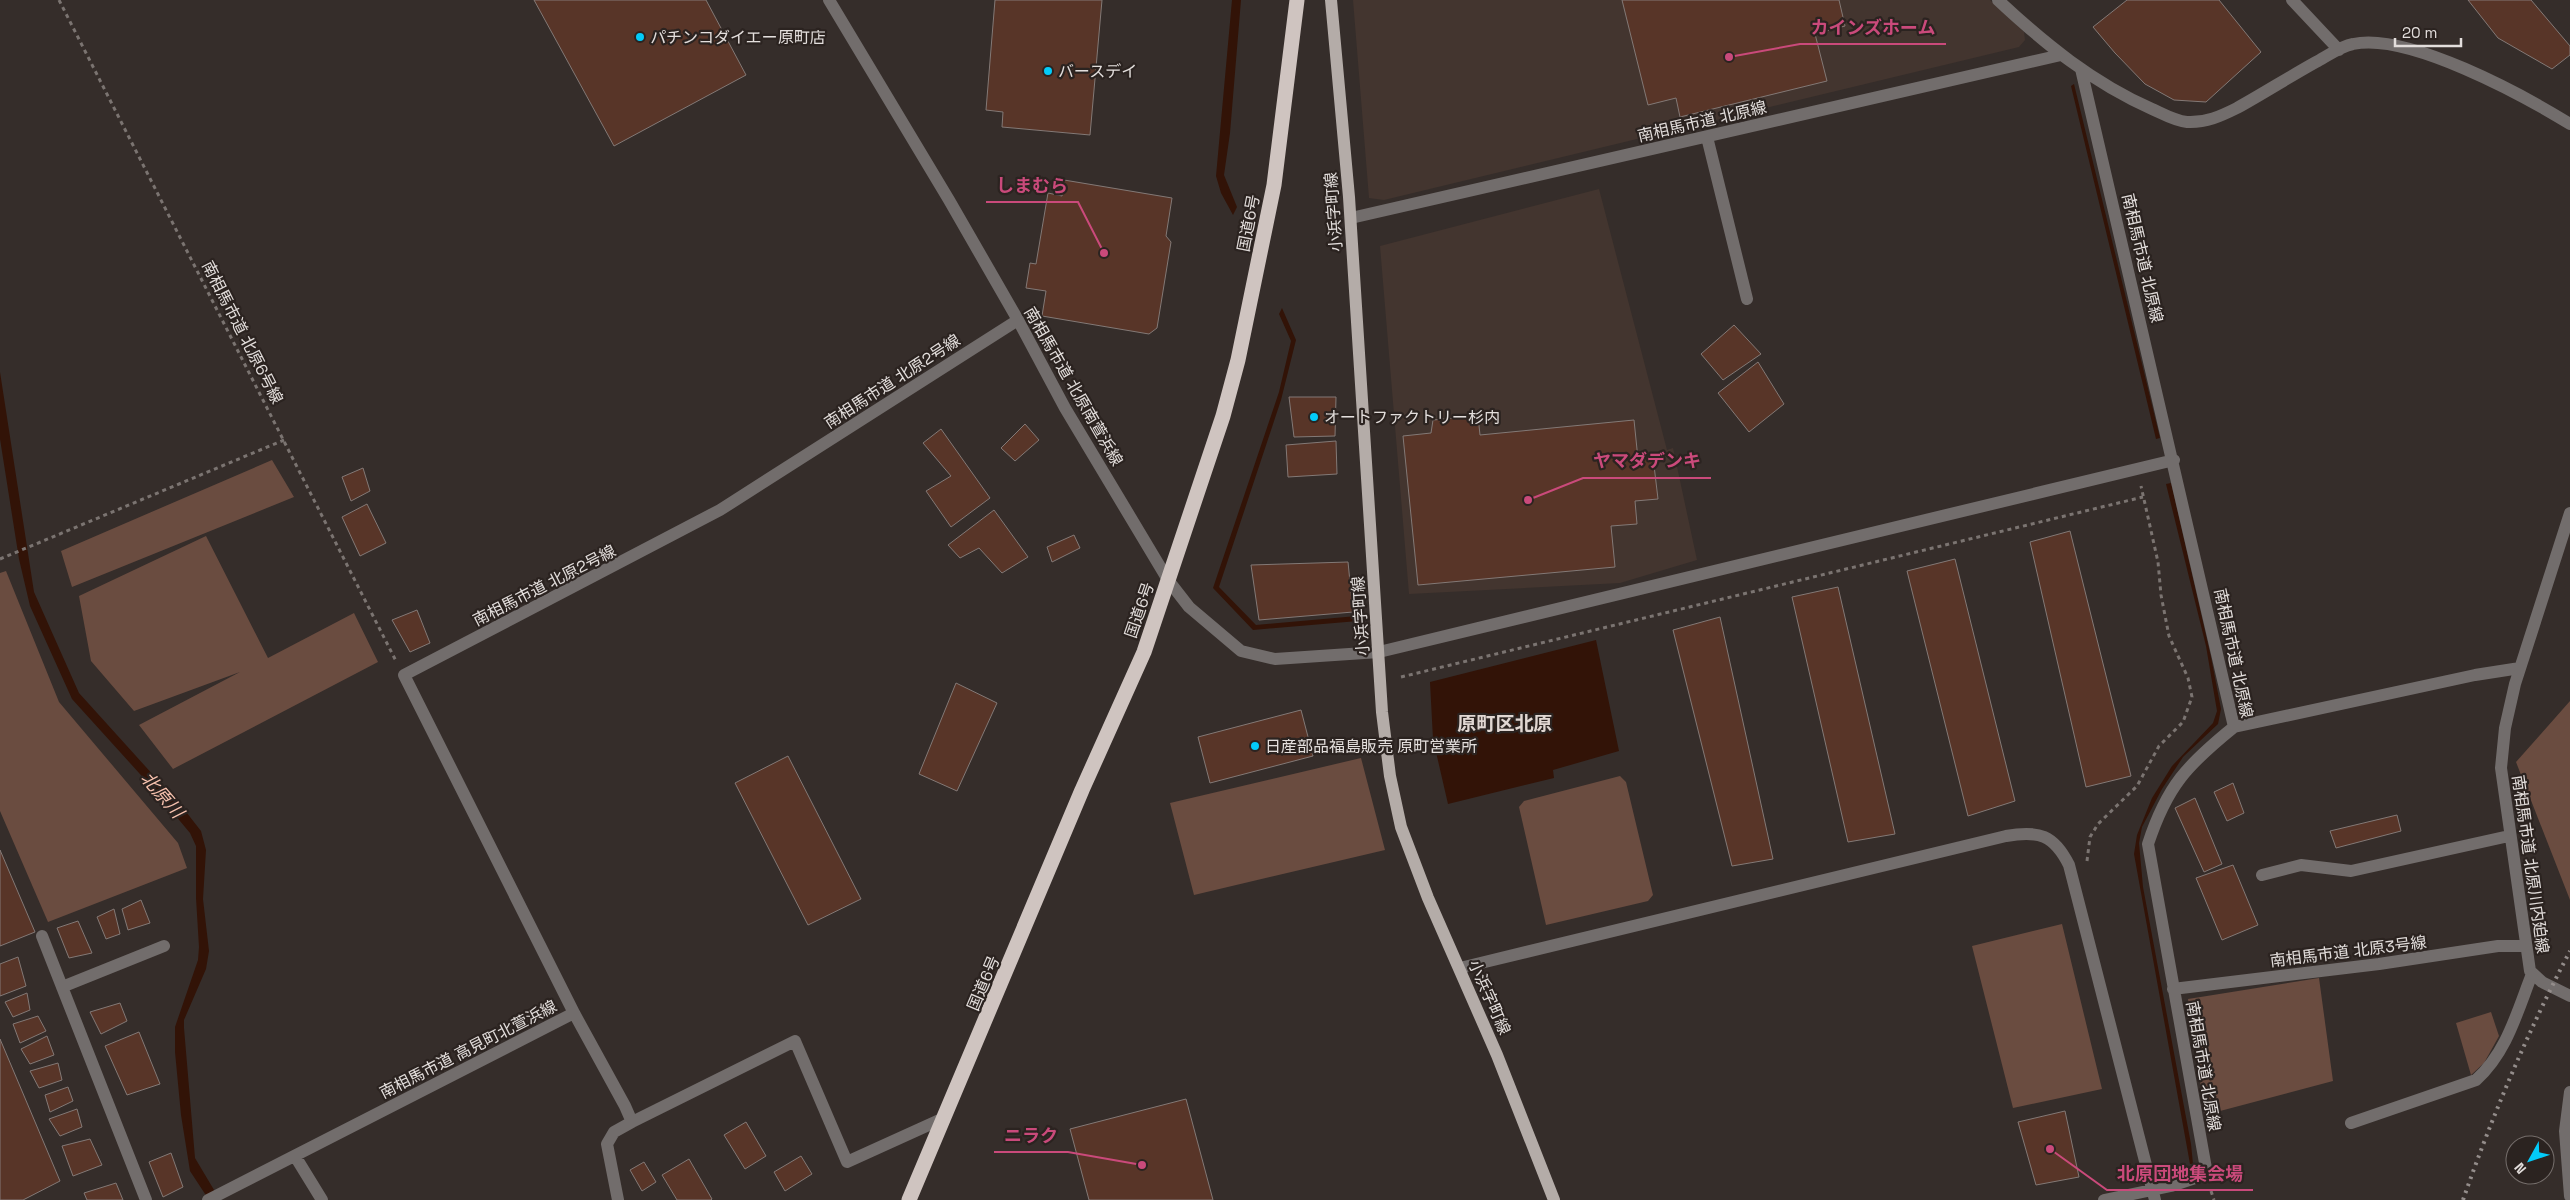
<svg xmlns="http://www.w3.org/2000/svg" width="2570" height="1200" viewBox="0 0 2570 1200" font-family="'Space Grotesk','Noto Sans JP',sans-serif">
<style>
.built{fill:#43352f}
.green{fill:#6a4c40}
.water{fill:#321307}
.building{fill:#583528;stroke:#837976}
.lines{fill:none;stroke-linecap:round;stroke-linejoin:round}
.path{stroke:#7b7471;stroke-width:3;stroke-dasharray:4 4;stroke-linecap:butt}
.minor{stroke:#726d6c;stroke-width:12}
.major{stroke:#b4aca8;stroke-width:12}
.highway{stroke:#cfc4c0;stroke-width:15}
.rail{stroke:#948d8b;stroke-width:4;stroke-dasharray:2.5 5;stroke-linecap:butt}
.poi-dot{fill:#03cbf9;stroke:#2b2320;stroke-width:2}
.labels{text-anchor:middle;stroke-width:4.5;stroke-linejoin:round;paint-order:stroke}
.poi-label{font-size:16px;fill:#e3dedc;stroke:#2b2320;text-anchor:start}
.street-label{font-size:16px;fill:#e3dedc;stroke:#2b2320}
.water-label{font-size:18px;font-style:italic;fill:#f9c3af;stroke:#2b2320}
.quarter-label{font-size:19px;font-weight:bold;fill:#e1d7d2;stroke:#2b2320}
.leader{fill:none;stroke:#ca4a7b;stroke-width:2}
.callout-dot{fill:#ca4a7b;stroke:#2b2320;stroke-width:2}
.callout-label{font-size:18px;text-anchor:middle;font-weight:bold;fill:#ca4a7b;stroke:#2b2320;stroke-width:4.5;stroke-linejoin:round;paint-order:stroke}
</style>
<rect width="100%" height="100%" fill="#352d2a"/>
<!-- built -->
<path class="built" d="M1353,0H1990L2024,32L2025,40L2019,47L1384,200L1369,198Z
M1599,189L1667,450L1673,448L1697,560L1620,583L1409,594L1380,246Z"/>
<!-- green -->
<path class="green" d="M272,460L294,497L72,587L61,551Z
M206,536L268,658L354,613L378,662L173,769L139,725L240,672L134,711L91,661L79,596Z
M6,571L59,702L178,843L187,868L48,922L0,811V573Z
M2570,701V900L2516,762Z
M1361,758L1385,850L1194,895L1170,803Z
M1620,776L1626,782L1653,895L1648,901L1546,925L1519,807L1524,801Z
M2062,924L2102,1089L2013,1108L1972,946Z
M2319,978L2333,1081L2205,1115L2188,999Z
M2491,1012L2499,1036L2484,1063L2471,1075L2456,1023Z"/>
<!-- water -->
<path class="water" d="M1232,0H1241L1230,133L1224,175L1237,207L1233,215L1221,193L1216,176Z
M2074,84L2160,438L2156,439L2071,86Z
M1282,308L1296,340L1281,400L1219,587L1256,625L1357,616L1358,621L1253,630L1213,588L1279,392L1291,341L1279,314Z
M0,372L34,592L79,693L183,808L201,831L206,850L203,899L209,951L206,969L184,1020V1028L195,1158L220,1200H209L190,1171L181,1115L175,1052V1027L198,960L199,947L196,898V846L190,833L149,784L72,699L30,606L19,559L0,439Z
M2171,483L2211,657L2221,709L2218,724L2183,757L2162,789L2142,827L2139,843L2143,887L2191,1144L2193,1164H2190L2134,854L2137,835L2152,798L2172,766L2213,723L2217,711L2206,646L2166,484Z
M1596,640L1619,751L1553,770L1554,778L1448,804L1433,739L1430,682Z"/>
<!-- building -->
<path class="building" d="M534,0H706L746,75L614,146Z
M995,0H1102L1090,135L1002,127L1003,112L986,110Z
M1622,0H1839L1845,26L1815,34L1827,81L1680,117L1676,98L1648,105Z
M2127,0H2219L2261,52L2206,102L2174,100L2145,84L2115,53L2093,27Z
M2468,0H2531L2570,46V55L2552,69L2498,38Z
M1064,180L1172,198L1166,236L1171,242L1157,328L1149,334L1042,316L1046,291L1026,288L1030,263L1036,264L1048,193L1062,196Z
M1734,325L1761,354L1723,380L1701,354Z
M1758,362L1784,404L1749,432L1718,393Z
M1289,397H1336L1335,436L1294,437Z
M1478,416L1480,435L1634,420L1638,459L1653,457L1658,499L1635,501L1637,524L1611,526L1615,567L1418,585L1403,436L1431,433L1433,420Z
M1025,424L1039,440L1015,461L1001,448Z
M941,429L990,498L951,527L926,491L951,476L923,443Z
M1336,441L1337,474L1288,477L1286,445Z
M363,468L370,491L351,501L342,477Z
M367,504L386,543L360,556L342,517Z
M994,510L1028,557L1002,573L979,548L960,558L948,545Z
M2070,531L2131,776L2086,787L2030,542Z
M1074,535L1080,548L1052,562L1047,547Z
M1955,559L2015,801L1968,816L1907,571Z
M1348,562L1353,612L1259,620L1251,565Z
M1838,587L1895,834L1848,842L1792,597Z
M417,610L430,643L410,652L392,620Z
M1720,617L1773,859L1732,866L1673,630Z
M956,683L997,703L957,791L919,774Z
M1301,710L1313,756L1210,783L1198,737Z
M788,756L861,899L808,925L735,783Z
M2233,783L2244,813L2227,821L2214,792Z
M2195,798L2222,864L2204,872L2175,808Z
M2397,815L2401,831L2336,848L2330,831Z
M0,850L35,932L0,946Z
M2233,865L2258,925L2222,940L2196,878Z
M141,900L150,923L128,930L122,909Z
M114,909L120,934L106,939L97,917Z
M78,921L92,953L69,958L57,928Z
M18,957L26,986L0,996V964Z
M27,993L30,1010L13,1017L5,1002Z
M120,1003L127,1021L101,1034L90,1012Z
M38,1016L46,1031L20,1043L13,1024Z
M139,1032L160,1084L127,1095L105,1046Z
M47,1036L54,1055L30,1064L21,1049Z
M0,1039L60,1181L23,1200H0Z
M58,1063L62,1080L39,1088L30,1071Z
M68,1087L73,1101L50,1112L45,1095Z
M1186,1099L1213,1200H1089L1070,1129Z
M77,1109L82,1127L60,1136L49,1119Z
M2065,1111L2079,1177L2036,1185L2018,1122Z
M746,1122L766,1156L745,1169L724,1135Z
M90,1139L102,1165L73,1176L62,1146Z
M171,1153L183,1187L163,1197L149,1162Z
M801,1156L812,1174L785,1191L774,1172Z
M689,1159L712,1199L711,1200H677L662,1175Z
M644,1162L656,1182L642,1191L630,1170Z
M116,1183L123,1200H87L84,1193Z"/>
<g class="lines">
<!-- path -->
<path class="path" d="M59,0L396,661
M0,559L284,440
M1401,677L2143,497
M2087,861L2090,837L2098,824L2137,786L2159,746L2183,722L2192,697L2188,678L2169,636L2161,595L2158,562L2141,486
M2211,1191L2214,1200"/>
<!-- minor -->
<path class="minor" d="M829,0L949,200L1018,320L1065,408L1168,580L1189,607L1241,651L1275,659L1379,652L2174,460
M1998,0C2045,44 2093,83 2152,109C2163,114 2175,121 2187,122C2206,123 2221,116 2237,108C2264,93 2289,77 2316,62C2327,56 2341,46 2353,44C2408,32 2523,95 2570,124
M2292,0L2339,50
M2081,69L2234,727C2187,765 2167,786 2148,844L2207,1174L2171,1186L2104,1200
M1707,137L1747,299
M1351,218L2061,55
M2570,513L2515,684L2505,728L2501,768L2530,971L2542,982L2570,996
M2234,727L2475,675L2520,668
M2262,875L2301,865L2351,871L2509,836
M42,936L146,1200
M1460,968L2006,836C2039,830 2054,835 2069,865L2155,1200
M62,987L164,946
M2173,989L2379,964L2498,946H2526
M574,1013L404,675L720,510L1018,320
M2570,1092L2565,1131L2570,1196
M2351,1123L2476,1080C2507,1052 2517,1012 2532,974
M295,1156L322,1200
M208,1200L574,1013L625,1106L632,1122L795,1041L847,1162L944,1118
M618,1200L607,1144L614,1132L632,1122"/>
<!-- major -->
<path class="major" d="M1331,0L1349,197L1382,712L1390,776L1401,827L1428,898L1497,1055L1554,1200"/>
<!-- highway -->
<path class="highway" d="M909,1200L1082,790L1144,652L1223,416L1238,360L1274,185L1297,0"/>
<!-- rail -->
<path class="rail" d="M2463,1200C2492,1116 2529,1029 2570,951"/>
</g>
<!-- markers -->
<g class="poi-dot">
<circle cx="640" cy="37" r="5"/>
<circle cx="1048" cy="71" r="5"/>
<circle cx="1314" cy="417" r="5"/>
<circle cx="1255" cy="746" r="5"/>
</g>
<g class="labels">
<!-- poi labels -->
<g class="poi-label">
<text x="650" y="43">パチンコダイエー原町店</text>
<text x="1058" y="77">バースデイ</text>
<text x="1324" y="423">オートファクトリー杉内</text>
<text x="1265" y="752">日産部品福島販売 原町営業所</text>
</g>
<!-- street labels -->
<g class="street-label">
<text transform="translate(1702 121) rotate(-13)" y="6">南相馬市道 北原線</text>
<text transform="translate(1333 212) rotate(-94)" y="6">小浜字町線</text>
<text transform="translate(1248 223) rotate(-79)" y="6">国道6号</text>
<text transform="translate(2143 258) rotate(77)" y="6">南相馬市道 北原線</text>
<text transform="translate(243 332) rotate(63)" y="6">南相馬市道 北原6号線</text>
<text transform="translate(892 381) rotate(-33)" y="6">南相馬市道 北原2号線</text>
<text transform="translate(1074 386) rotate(60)" y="6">南相馬市道 北原南萱浜線</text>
<text transform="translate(544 585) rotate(-27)" y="6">南相馬市道 北原2号線</text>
<text transform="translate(1139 610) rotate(-71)" y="6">国道6号</text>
<text transform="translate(1360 616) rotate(-94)" y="6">小浜字町線</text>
<text transform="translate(2234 653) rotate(78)" y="6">南相馬市道 北原線</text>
<text transform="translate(2531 864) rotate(82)" y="6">南相馬市道 北原川内廹線</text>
<text transform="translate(2348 951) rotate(-7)" y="6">南相馬市道 北原3号線</text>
<text transform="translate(983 983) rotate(-67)" y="6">国道6号</text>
<text transform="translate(1490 997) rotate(66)" y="6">小浜字町線</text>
<text transform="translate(468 1049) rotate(-27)" y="6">南相馬市道 高見町北萱浜線</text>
<text transform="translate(2204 1066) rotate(80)" y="6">南相馬市道 北原線</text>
</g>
<!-- water labels -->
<g class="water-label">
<text transform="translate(162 795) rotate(49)" y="6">北原川</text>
</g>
<!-- quarter labels -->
<g class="quarter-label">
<text x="1505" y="730">原町区北原</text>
</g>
</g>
<!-- callouts -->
<path class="leader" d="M1729 57L1800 44H1946M1104 253L1078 202H986M1528 500L1583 478H1711M1142 1165L1068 1152H994M2050 1149L2107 1190H2253"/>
<g class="callout-dot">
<circle cx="1729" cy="57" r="5"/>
<circle cx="1104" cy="253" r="5"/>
<circle cx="1528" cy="500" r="5"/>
<circle cx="1142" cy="1165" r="5"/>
<circle cx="2050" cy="1149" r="5"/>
</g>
<g class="callout-label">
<text x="1873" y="34">カインズホーム</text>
<text x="1032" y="192">しまむら</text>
<text x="1647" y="467">ヤマダデンキ</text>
<text x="1031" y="1142">ニラク</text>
<text x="2180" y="1180">北原団地集会場</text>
</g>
<!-- north arrow -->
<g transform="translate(2530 1160) rotate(230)"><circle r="24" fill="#2b2320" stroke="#756e6b"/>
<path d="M0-4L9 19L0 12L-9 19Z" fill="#03cbf9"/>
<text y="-8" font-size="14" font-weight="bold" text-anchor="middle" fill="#e3dedc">N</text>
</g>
<!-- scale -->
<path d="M2395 38v8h66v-8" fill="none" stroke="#e3dedc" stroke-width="2.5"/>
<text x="2402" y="38" font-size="15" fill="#e3dedc" stroke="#2b2320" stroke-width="4" paint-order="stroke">20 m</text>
</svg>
